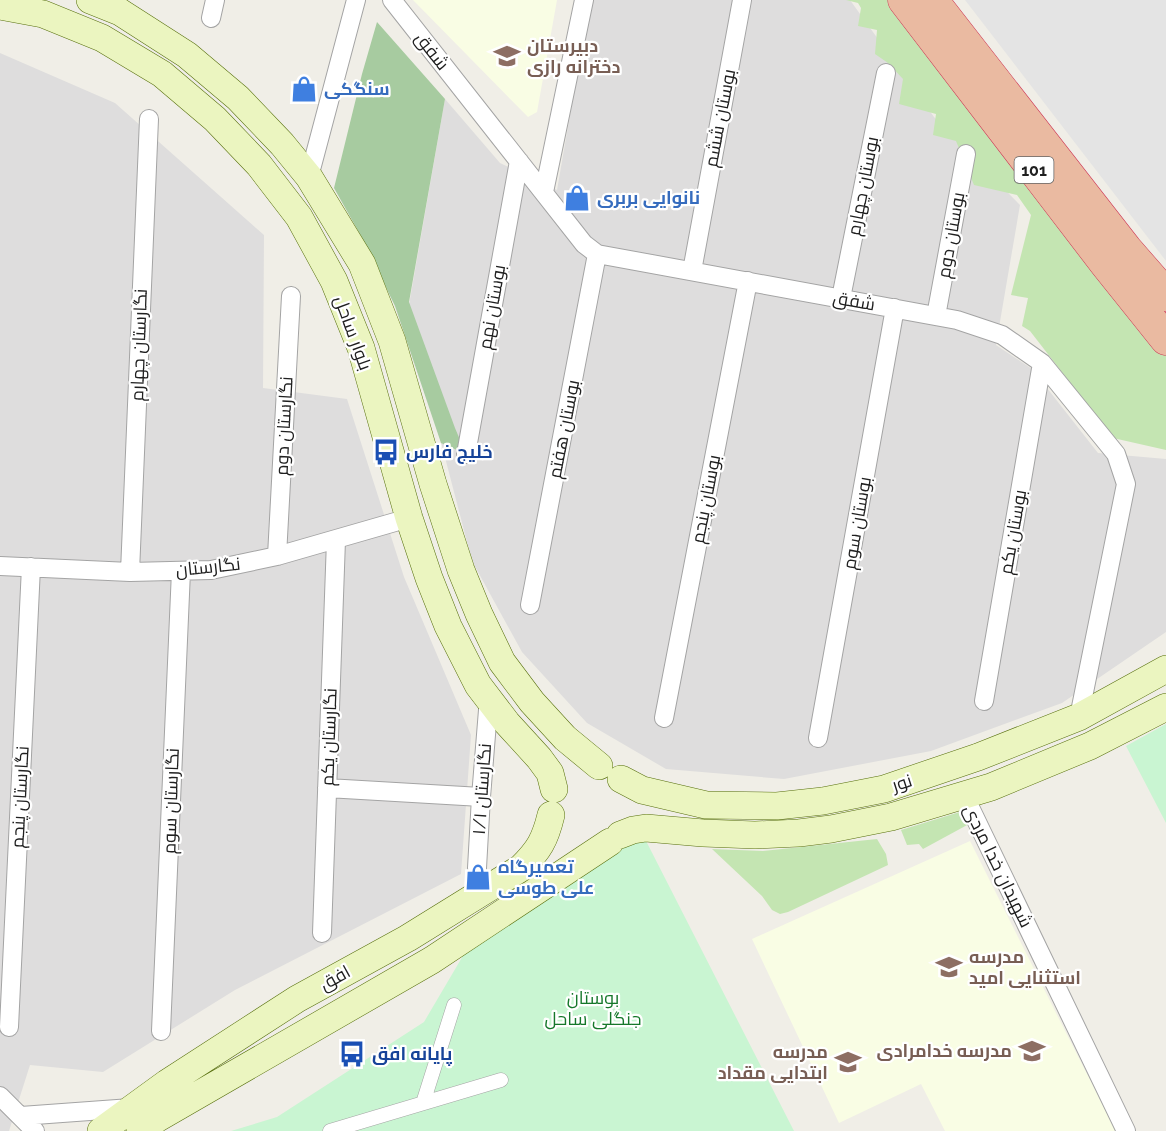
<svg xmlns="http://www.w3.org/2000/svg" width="1166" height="1131" viewBox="0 0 1166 1131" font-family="Raleway,Cairo,sans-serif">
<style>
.residential{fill:#dedddd}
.education{fill:#f9fde4}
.grass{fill:#c4e5b2}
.forest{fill:#a7cba0}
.park{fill:#c9f5d2}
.parking{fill:#e4e4e4}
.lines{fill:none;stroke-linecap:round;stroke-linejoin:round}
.pedestrian-casing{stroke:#a4a4a4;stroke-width:15}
.minor-casing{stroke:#a4a4a4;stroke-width:20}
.secondary-casing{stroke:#58700e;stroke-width:28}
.trunk-casing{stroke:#cd3555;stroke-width:33}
.pedestrian{stroke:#fff;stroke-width:14}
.minor{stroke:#fff;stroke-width:18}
.secondary{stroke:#ebf5c0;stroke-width:27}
.trunk{stroke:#eabaa1;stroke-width:32}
.labels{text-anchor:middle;stroke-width:4.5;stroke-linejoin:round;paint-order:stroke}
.shield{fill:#fff;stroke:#636363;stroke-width:1.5}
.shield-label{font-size:16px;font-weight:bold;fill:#202020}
.education-label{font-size:18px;font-weight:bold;fill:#785e54;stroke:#fff;text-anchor:start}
.street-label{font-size:18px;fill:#202020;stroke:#fff}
.shop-label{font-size:18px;font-weight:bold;fill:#366cbe;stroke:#fff;text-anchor:start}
.transit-label{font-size:18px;font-weight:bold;fill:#164399;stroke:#fff;text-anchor:start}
.park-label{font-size:18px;fill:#15772a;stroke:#fff}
</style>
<rect width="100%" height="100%" fill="#f0eee7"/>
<!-- residential -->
<path class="residential" d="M590,0H850L934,117L1020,205L996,345L1032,369L1098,453L1166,459V632L1062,703L931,751L784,779L666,769L587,723L522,652L472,561L429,396L406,322L445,99L500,163L557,190Z
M0,53L115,103L264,235L263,388L347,399L404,577L471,735L461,874L235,990L103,1072L30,1065L9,1131H0Z"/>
<!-- education -->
<path class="education" d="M413,0H557L537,112L528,117Z
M970,841L1058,1017L1116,1131H945L921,1084L839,1123L752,939Z"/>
<!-- grass -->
<path class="grass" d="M846,0H892L1166,352V450L1113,438L1030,331L1022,326L1028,298L1011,295L1031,215L1017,195L974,185L956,141L933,135L936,114L899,104L903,79L888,63L875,54L877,30L858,26L861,8L858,3Z
M963,811L969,824L923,849L919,844L907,845L901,830Z
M877,839L886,854L888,865L788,912L780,914L772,910L762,896L712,849L763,851Z"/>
<!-- forest -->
<path class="forest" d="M377,22L445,99L409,302L455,428L466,454L441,443L395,306L361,236L334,188L362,74Z"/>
<!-- park -->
<path class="park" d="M1166,724V823L1126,746Z
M643,835L794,1131H231L277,1117L424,1022L474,937Z"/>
<!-- parking -->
<path class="parking" d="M965,0H1166V261Z"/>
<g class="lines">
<!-- pedestrian casing -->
<g class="pedestrian-casing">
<path id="pedestrian" d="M423,1103L454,1005
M330,1131L501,1080"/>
</g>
<!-- minor casing -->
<g class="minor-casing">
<path id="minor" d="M392,0L584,244L597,254L957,320L1002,335L1042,363L1116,454L1126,484L1079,717
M211,18L215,0
M309,177L356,0
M544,192L584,0
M692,271L742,0
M841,298L886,73
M936,316L966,154
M466,454L519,161
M277,556L291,296
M0,566L130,572L211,570L277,556L409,518
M130,572L149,119
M530,605L597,254
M984,701L1042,363
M664,718L748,281
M818,738L895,308
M327,788L481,797
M964,795L1126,1131
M477,868L481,797L488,710
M322,933L336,540
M9,1027L31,567
M161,1031L181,571
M0,1096L35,1131
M21,1116L131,1108"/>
</g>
<!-- secondary casing -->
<g class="secondary-casing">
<path id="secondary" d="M90,0L120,12L187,55L238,98L282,144L309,177L362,264L392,341L433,484L461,570L479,614L502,662L532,702L565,738L599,766
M0,6L43,14L102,38L162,74L215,119L259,165L299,217L334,281L361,348L409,518L429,578L448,626L478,685L507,723L539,758L550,773L554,789
M621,779L642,790L706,805L777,806L823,801L884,789L978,757L1079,717L1166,669
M620,835L633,830L646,828L703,833L755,835L799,833L831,829L891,817L991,787L1090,746L1166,707
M101,1131L167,1083L297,999L408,938L521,868C539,850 545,840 551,815
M140,1131L158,1118L432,960L610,842"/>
</g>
<!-- trunk casing -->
<g class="trunk-casing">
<path id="trunk" d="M904,0L1106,264L1166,339
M935,4L1126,249L1166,295"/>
</g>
<!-- pedestrian -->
<use href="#pedestrian" class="pedestrian"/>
<!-- minor -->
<use href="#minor" class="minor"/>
<!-- secondary -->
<use href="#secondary" class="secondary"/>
<!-- trunk -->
<use href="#trunk" class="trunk"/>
</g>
<!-- icons -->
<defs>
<g id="school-bare" transform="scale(2.07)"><path d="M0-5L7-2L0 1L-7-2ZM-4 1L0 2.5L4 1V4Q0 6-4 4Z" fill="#8d6e63" stroke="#fff" stroke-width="2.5" paint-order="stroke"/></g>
<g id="shop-bare" transform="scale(2.07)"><path d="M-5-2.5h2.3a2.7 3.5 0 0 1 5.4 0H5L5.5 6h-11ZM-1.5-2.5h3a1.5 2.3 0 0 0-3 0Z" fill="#3f7fe0" stroke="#fff" stroke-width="2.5" paint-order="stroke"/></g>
<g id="bus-bare" transform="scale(2.07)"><path d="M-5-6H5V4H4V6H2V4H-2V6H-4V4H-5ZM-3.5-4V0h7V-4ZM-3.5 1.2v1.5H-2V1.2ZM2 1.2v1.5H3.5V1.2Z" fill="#1a4fb4" stroke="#fff" stroke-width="2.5" paint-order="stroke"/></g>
</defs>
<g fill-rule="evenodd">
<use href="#school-bare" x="507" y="56"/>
<use href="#shop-bare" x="304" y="89"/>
<use href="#shop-bare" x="577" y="198"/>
<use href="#bus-bare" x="386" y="452"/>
<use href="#shop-bare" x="478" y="877"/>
<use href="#school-bare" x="949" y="967"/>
<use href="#school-bare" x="1032" y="1051"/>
<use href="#bus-bare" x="352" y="1054"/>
<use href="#school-bare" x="848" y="1062"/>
</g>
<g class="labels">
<!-- shield labels -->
<rect class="shield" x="1014.5" y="157" width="39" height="26" rx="4.5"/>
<g class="shield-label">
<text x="1034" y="176">101</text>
</g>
<!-- education labels -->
<g class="education-label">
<text x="527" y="52">دبیرستان<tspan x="527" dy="21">دخترانه رازی</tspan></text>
<text x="969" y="963">مدرسه<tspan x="969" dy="21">استثنایی امید</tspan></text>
<text x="1012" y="1057" text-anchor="end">مدرسه خدامرادی</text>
<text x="828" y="1058" text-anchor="end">مدرسه<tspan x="828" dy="21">ابتدایی مقداد</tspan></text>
</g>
<!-- street labels -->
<g class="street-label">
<text transform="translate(432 51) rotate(52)" y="6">شفق</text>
<text transform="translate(720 118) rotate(-79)" y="6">بوستان ششم</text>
<text transform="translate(863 186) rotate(-79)" y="6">بوستان چهارم</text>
<text transform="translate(951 235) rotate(-80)" y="6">بوستان دوم</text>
<text transform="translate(854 301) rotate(10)" y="6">شفق</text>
<text transform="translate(492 307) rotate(-80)" y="6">بوستان نهم</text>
<text transform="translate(353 333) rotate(70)" y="6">بلوار ساحل</text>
<text transform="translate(139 345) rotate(-88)" y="6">نگارستان چهارم</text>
<text transform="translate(284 426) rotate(-87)" y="6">نگارستان دوم</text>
<text transform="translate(564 429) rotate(-79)" y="6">بوستان هفتم</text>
<text transform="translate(706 499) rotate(-79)" y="6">بوستان پنجم</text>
<text transform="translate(857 523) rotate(-80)" y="6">بوستان سوم</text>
<text transform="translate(1013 532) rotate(-80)" y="6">بوستان یکم</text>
<text transform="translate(208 567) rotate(-6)" y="6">نگارستان</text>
<text transform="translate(329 737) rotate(-88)" y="6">نگارستان یکم</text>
<text transform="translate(902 783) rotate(-18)" y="6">نور</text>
<text transform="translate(482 789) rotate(-86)" y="6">نگارستان ۱/۱</text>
<text transform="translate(20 797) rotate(-87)" y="6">نگارستان پنجم</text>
<text transform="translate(171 801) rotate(-88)" y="6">نگارستان سوم</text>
<text transform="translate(998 866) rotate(64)" y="6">شهیدان خدا مردی</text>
<text transform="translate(335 978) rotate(-29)" y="6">افق</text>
</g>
<!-- shop labels -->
<g class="shop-label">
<text x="324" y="95">سنگکی</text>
<text x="597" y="204">نانوایی بربری</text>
<text x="498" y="873">تعمیرگاه<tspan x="498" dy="21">علی طوسی</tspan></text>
</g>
<!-- transit labels -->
<g class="transit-label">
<text x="406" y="458">خلیج فارس</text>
<text x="372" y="1060">پایانه افق</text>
</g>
<!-- park labels -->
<g class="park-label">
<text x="593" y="1004">بوستان<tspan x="593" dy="21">جنگلی ساحل</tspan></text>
</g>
</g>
</svg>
